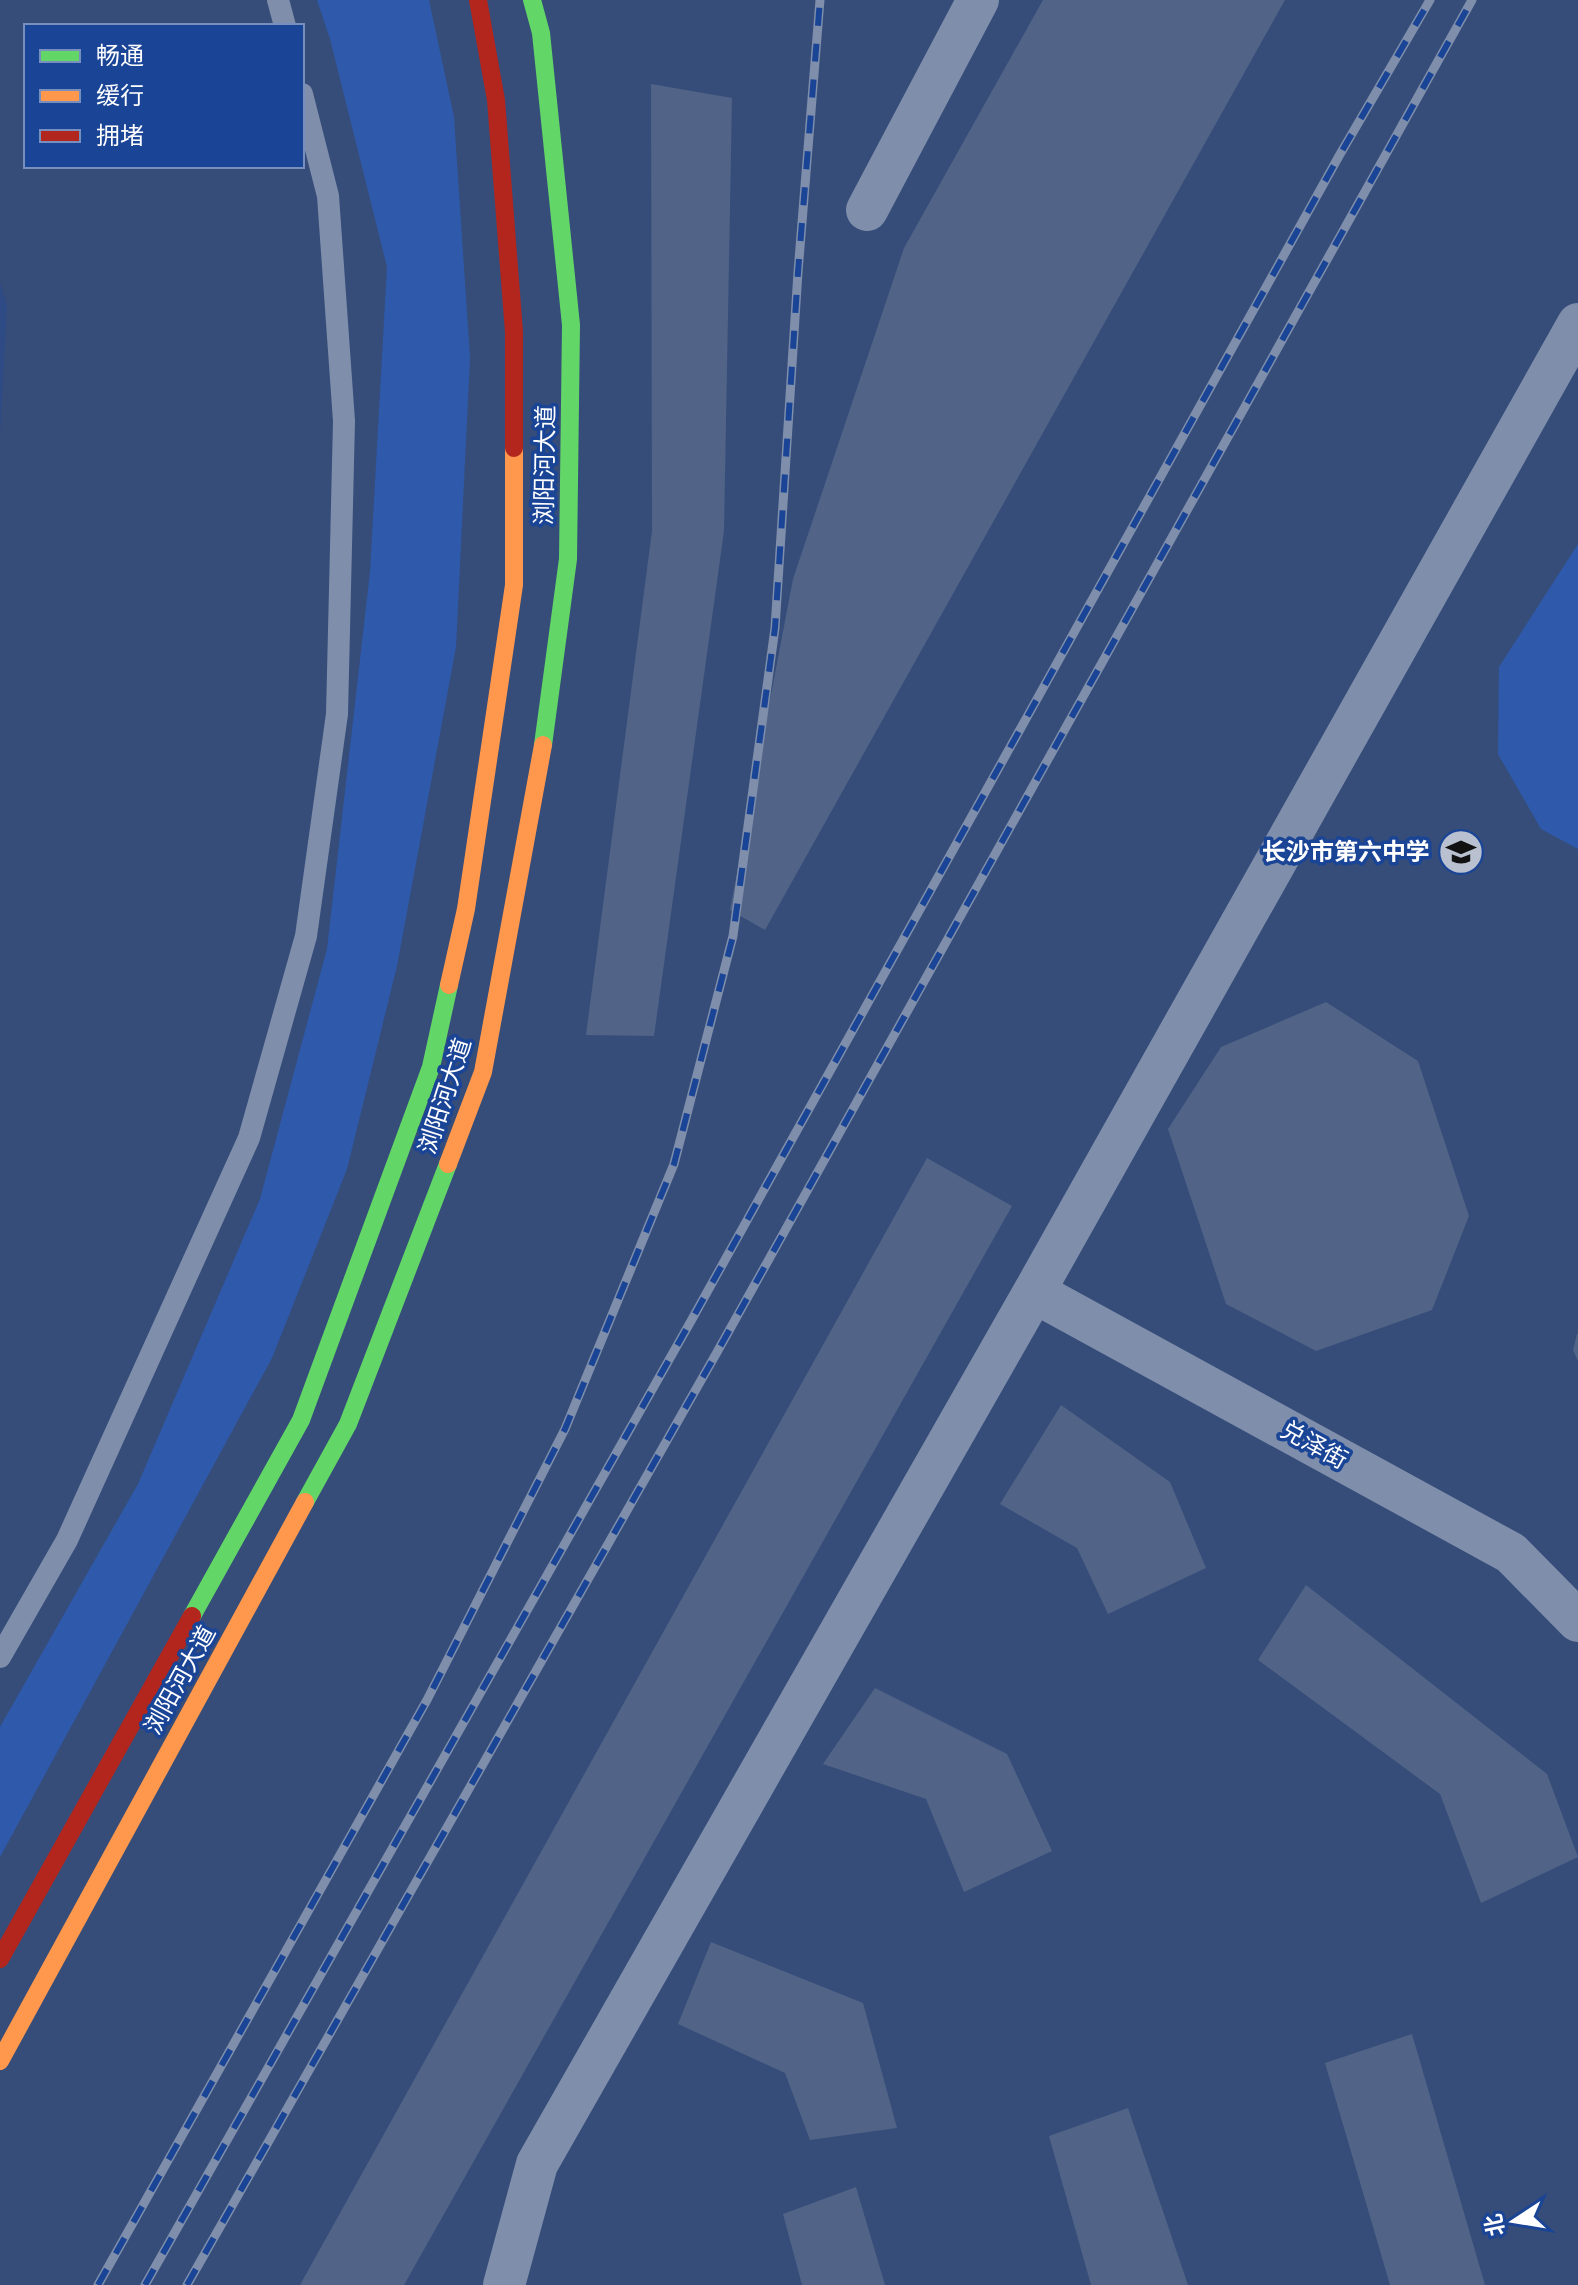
<svg xmlns="http://www.w3.org/2000/svg" width="1578" height="2285" viewBox="0 0 1578 2285" font-family="Rubik,'Noto Sans SC',sans-serif">
<style>
.green{fill:#2f5aab}
.water{fill:#2e4b86}
.building{fill:#516487}
.lines{fill:none;stroke-linecap:round;stroke-linejoin:round}
.lane{stroke:#7f8eab;stroke-width:22}
.street{stroke:#7f8eab;stroke-width:42}
.fast{stroke:#63d668;stroke-width:18}
.slow{stroke:#ff974d;stroke-width:18}
.jam{stroke:#b3261e;stroke-width:18}
.rail-casing{stroke:#7e8eab;stroke-width:9}
.rail{stroke:#1a4495;stroke-width:6;stroke-dasharray:18;stroke-linecap:butt}
.labels{text-anchor:middle;stroke-width:7;stroke-linejoin:round;paint-order:stroke}
.street-label{font-size:24px;fill:#fff;stroke:#1a4495}
.poi-label{font-size:24px;font-weight:bold;fill:#fff;stroke:#1a4495;text-anchor:end}
</style>
<rect width="100%" height="100%" fill="#364d79"/>
<!-- green -->
<path class="green" d="M317,0H429L454,117L470,358L456,647L397,966L347,1169L272,1358L0,1857V1727L138,1484L260,1199L327,949L370,572L387,267L330,39Z
M1578,544V849L1541,829L1498,754L1499,667Z"/>
<!-- water -->
<path class="water" d="M0,283L7,306L0,435Z"/>
<!-- building -->
<path class="building" d="M1043,0H1285L765,930L730,910L793,579L904,248Z
M651,84L732,98L724,531L654,1036L586,1035L652,531Z
M1326,1002L1418,1061L1469,1216L1432,1310L1316,1351L1226,1304L1168,1129L1221,1047Z
M927,1158L1012,1206L404,2285H300Z
M1577,1334H1578V1361L1573,1350Z
M1061,1405L1170,1482L1206,1568L1108,1614L1077,1548L1000,1504Z
M1306,1585L1547,1774L1578,1857L1481,1903L1440,1794L1258,1660Z
M875,1688L1007,1754L1052,1851L964,1892L926,1799L823,1764Z
M711,1942L863,2003L897,2128L810,2140L785,2073L678,2024Z
M1412,2034L1485,2285H1390L1325,2063Z
M1128,2108L1188,2285H1091L1049,2136Z
M856,2187L885,2285H802L783,2214Z"/>
<g class="lines">
<!-- lane -->
<path class="lane" d="M278,0L285,26
M0,1657L67,1540L249,1138L306,936L337,714L344,421L328,196L302,94"/>
<!-- street -->
<path class="street" d="M867,210L978,0
M1034,1292L1511,1553L1578,1621
M504,2285L537,2164L1034,1292L1578,324"/>
<!-- fast -->
<path class="fast" d="M532,0L541,33L571,325L568,559L543,745
M305,1502L348,1424L448,1164
M192,1616L301,1420L431,1067L449,985"/>
<!-- slow -->
<path class="slow" d="M449,985L466,909L514,585V448
M448,1164L483,1072L543,745
M0,2061L305,1502"/>
<!-- jam -->
<path class="jam" d="M478,0L496,100L514,332V448
M0,1959L192,1616"/>
<!-- rail casing -->
<g class="rail-casing">
<path id="rail" d="M98,2285L427,1700L565,1429L674,1164L733,936L775,628L798,272L820,0
M145,2285L691,1321L1339,156L1430,0
M187,2285L716,1354L1472,0"/>
</g>
<!-- rail -->
<use href="#rail" class="rail"/>
</g>
<!-- icons -->
<defs>
<g id="school-disc" transform="scale(2.3)"><circle r="9.5" fill="#b9c1d0" stroke="#1a4495"/><path d="M0-5L7-2L0 1L-7-2ZM-4 1L0 2.5L4 1V4Q0 6-4 4Z" fill="#111"/></g>
</defs>
<g fill-rule="evenodd">
<use href="#school-disc" x="1461" y="852"/>
</g>
<g class="labels">
<!-- street labels -->
<g class="street-label">
<text transform="translate(545 465) rotate(-89)" y="8">浏阳河大道</text>
<text transform="translate(445 1096) rotate(-72)" y="8">浏阳河大道</text>
<text transform="translate(1314 1445) rotate(29)" y="8">兑泽街</text>
<text transform="translate(180 1680) rotate(-61)" y="8">浏阳河大道</text>
</g>
<!-- poi labels -->
<g class="poi-label">
<text x="1430" y="860">长沙市第六中学</text>
</g>
</g>
<!-- legend -->
<rect x="24" y="24" width="280" height="144" fill="#1a4495" stroke="#768fbf" stroke-width="2"/>
<rect x="40" y="50" width="40" height="12" fill="#63d668" stroke="#768fbf" stroke-width="2"/>
<text x="96" y="64" font-size="24" fill="#ffffff">畅通</text>
<rect x="40" y="90" width="40" height="12" fill="#ff974d" stroke="#768fbf" stroke-width="2"/>
<text x="96" y="104" font-size="24" fill="#ffffff">缓行</text>
<rect x="40" y="130" width="40" height="12" fill="#b3261e" stroke="#768fbf" stroke-width="2"/>
<text x="96" y="144" font-size="24" fill="#ffffff">拥堵</text>
<!-- north arrow -->
<g transform="translate(1514 2221) rotate(258)" stroke="#1a4495" stroke-width="6" paint-order="stroke">
<path d="M0-6L14 30L0 20L-14 30Z" fill="#ffffff"/>
<text y="-12" font-size="22" font-weight="bold" text-anchor="middle" fill="#ffffff">北</text>
</g>
</svg>
